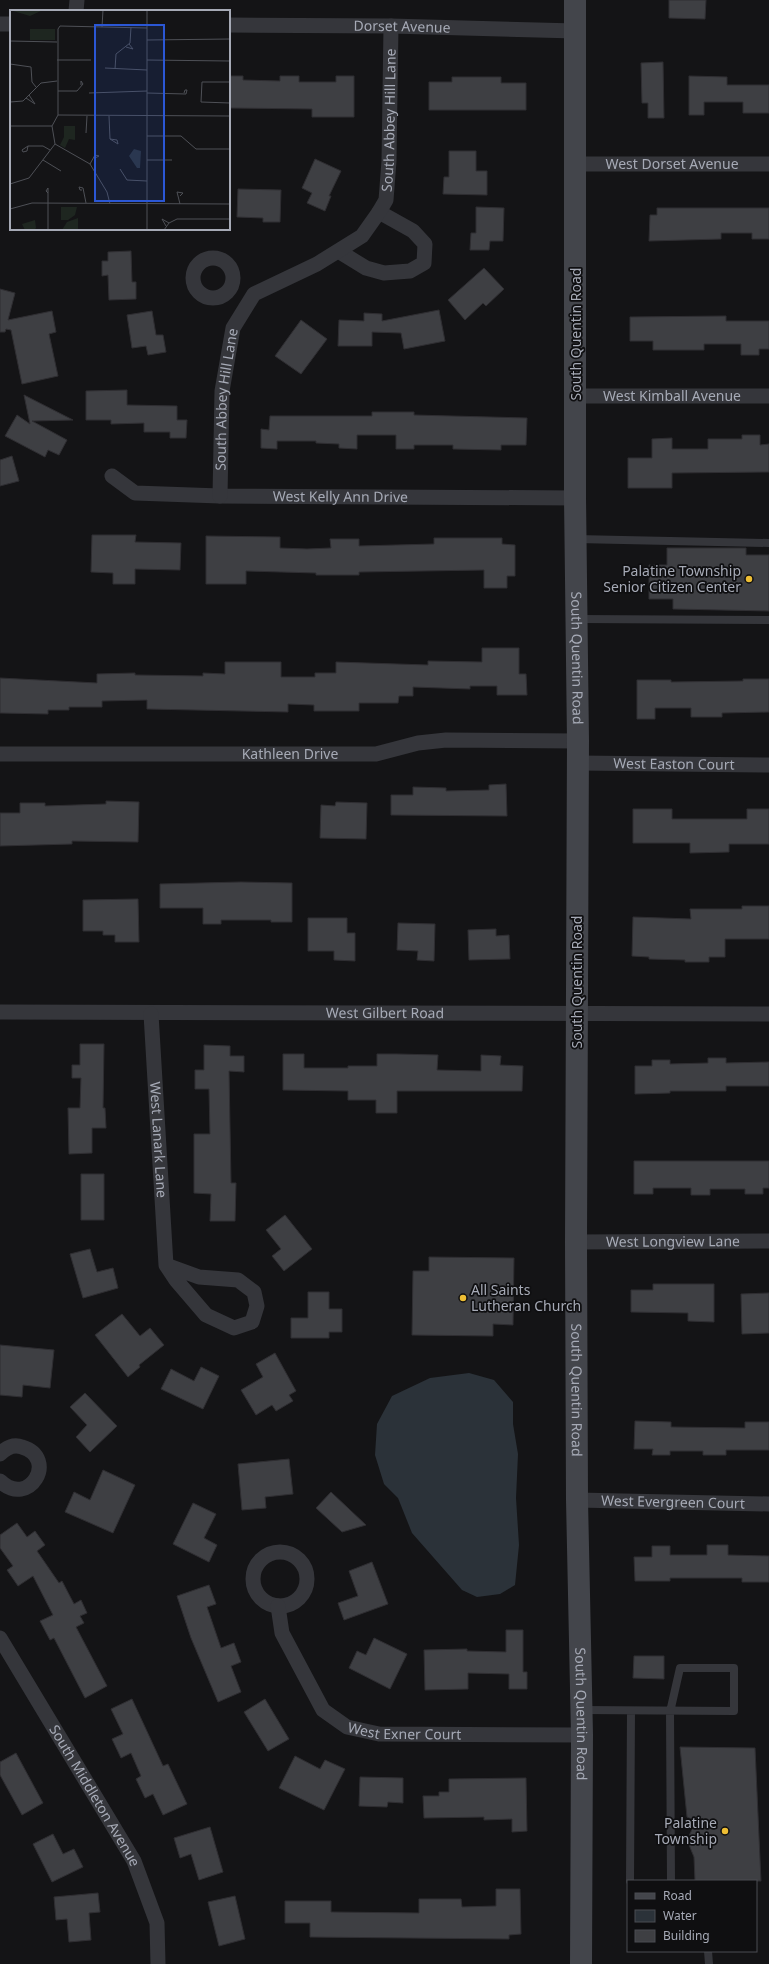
<svg xmlns="http://www.w3.org/2000/svg" width="769" height="1964" viewBox="0 0 769 1964" font-family="'Noto Sans',sans-serif">
<style>
.water{fill:#2b3239}
.building{fill:#3e3f43;stroke:#2f2e32}
.lines{fill:none;stroke-linecap:round;stroke-linejoin:round}
.service{stroke:#35363b;stroke-width:8}
.minor{stroke:#35363b;stroke-width:15}
.secondary{stroke:#43454b;stroke-width:22}
.poi-dot{fill:#eebe34;stroke:#0f0f11;stroke-width:1.5}
.labels{text-anchor:middle;stroke-width:3.5;stroke-linejoin:round;paint-order:stroke}
.street-label{font-size:14px;fill:#a6aab6;stroke:#0f0f11}
.poi-label{font-size:14px;fill:#a6aab6;stroke:#0f0f11;text-anchor:end}
.inset-road{fill:none;stroke:#4e5056;stroke-width:1}
.view{fill:#2b57d5;fill-opacity:0.15;stroke:#2b57d5;stroke-width:2}
.inset-edge{fill:none;stroke:#a6aab6;stroke-width:2}
</style>
<rect width="100%" height="100%" fill="#141416"/>
<!-- water -->
<path class="water" d="M469,1373L494,1380L513,1402V1424L518,1454L516,1498L519,1545L515,1585L500,1594L477,1597L462,1590L412,1533L398,1498L384,1484L375,1455L377,1424L392,1396L430,1378Z"/>
<!-- building -->
<path class="building" d="M669,0H706L705,19L669,18Z
M663,62L664,118H648V103H642L641,63Z
M229,76H243V80L280,81V76H299V82H336V76H354V117H312V109L229,108Z
M689,76L727,77V85H769V113H743V102H704V115H689Z
M452,77H501V83H526V110H429V82H452Z
M449,151H476V171H487V195L443,194L444,177H449Z
M315,159L341,171L329,196H331L325,211L307,203L312,193L302,188Z
M238,189L281,190L280,222H263V218L237,217Z
M476,207L504,208L503,241H490L489,250H470L471,233H476Z
M657,208H769V239H752V233H721V239L649,241L650,215H657Z
M131,251L132,282H136V299L109,300L108,275L102,276V261H108V252Z
M484,268L504,289L486,306L483,303L465,320L448,300Z
M0,289L15,293L8,320L52,311L56,332L49,334L58,376L22,384L11,330L6,329L5,332H0Z
M439,310L445,341L404,349L401,333L372,332V346H338L339,320L364,321V313L382,314V321Z
M152,311L156,335H163L166,352L148,355L146,346L132,348L127,315Z
M726,316V321H769V349H759V355H741V344H704V350H653V341H630V317Z
M301,320L327,339L301,374L275,356Z
M127,390V405L177,406V420H187L186,438H170V432H144V423L111,424V420H86V391Z
M24,395L73,420L32,421L67,440L59,455L48,450L45,457L5,436L17,415L30,424Z
M372,412H414V415L527,418L526,445H501V450L453,449V445H414V449H396V435H357V449L339,448V444L316,443V441H277V449L261,448V429L269,430L270,416H372Z
M742,435H760V445L769,444V472L672,473V488H628V458H652V439L672,438V449H708V439H742Z
M12,456L19,481L0,486V460Z
M92,535H136L135,542L181,543L180,570L135,569V584H113V573L91,572Z
M206,536L280,537V548L307,549L331,548L330,539H359V546L434,544V538H502V544L515,545V576H507V588H484V570L359,572V575H316V573L246,571V584H206Z
M667,548H746V555H769V611L673,609V599H649V565H667Z
M482,648H519V674H526L527,695H497V686H470V689L413,687V696H399L398,703H359V711H314V705L288,704V712L147,709V700L102,701V707H69V710H48V714L0,713V678L97,683V674L135,673V675L203,676V673L225,674V662H281V677H315V673H336V662L428,665V661L482,662Z
M743,679H769V712L722,713V717H691V708H655V719H637V680H671V682L743,681Z
M506,784L507,816L391,815V795H413V787L446,788V791L489,790V785Z
M106,801L139,802L138,842L72,841V844L0,846V813H20V803H45V806L106,804Z
M336,802L367,803L366,839L320,838L321,805L335,806Z
M633,809H672V819H747V809H769V844H729V852L690,853V843H633Z
M241,882L292,883V922H271V920H221V924H203V908H160V884Z
M138,899L139,942H115V935H103V931H83V900Z
M742,906H769V939H725V957H709V962H685V960L649,959V957L632,956L633,917L691,919L690,909H742Z
M308,918H347V933H355V961L334,960V951H308Z
M398,923L435,924L434,961L417,960L418,951L397,950Z
M496,929V936L509,935L510,959L469,960L468,930Z
M80,1044H104L103,1108H105L106,1128H92V1153L69,1154L68,1108H80L81,1078H72V1065H80Z
M204,1045L230,1046V1056H244V1072L229,1071L231,1183H236L235,1221H210L211,1194L194,1193V1134H210L209,1089H195V1070H204Z
M283,1054H304V1068H348V1066H377V1054H397L438,1055L437,1070L481,1071V1055L501,1056L500,1065L523,1066L522,1091H397V1113H376V1100H348V1091L283,1090Z
M708,1058H726V1063L769,1062V1086H726V1091H670V1093L635,1094V1066H652V1060H670V1064L708,1063Z
M634,1161H769V1188H763V1194H745V1189H710V1195H691V1188H653V1194H634Z
M81,1174H104V1220H81Z
M285,1215L312,1249L284,1271L272,1256L281,1249L266,1230Z
M90,1249L97,1272L113,1268L118,1288L83,1298L70,1254Z
M429,1257L514,1258L513,1325L493,1324V1336L412,1335L413,1271H429Z
M653,1284H714V1322L688,1321V1313L631,1312V1290H653Z
M308,1292H329V1309H342V1332H329V1338H291V1318H308Z
M769,1293V1333L742,1334L741,1294Z
M122,1314L140,1336L150,1328L164,1345L139,1365L140,1367L128,1377L95,1335Z
M0,1345L54,1350L50,1388L23,1385L22,1397L0,1395Z
M275,1353L296,1391L289,1395L293,1401L276,1411L272,1405L256,1415L241,1390L263,1377L256,1364Z
M201,1367L219,1376L203,1409L161,1389L171,1369L194,1381Z
M85,1393L117,1426L90,1452L76,1437L87,1425L70,1407Z
M635,1421L671,1422V1427L745,1428V1422H769V1450H726V1455H703V1451H670V1455H652L653,1449H634Z
M289,1459L293,1494L265,1497L266,1508L242,1510L238,1464Z
M103,1470L135,1485L113,1533L65,1512L74,1492L90,1500Z
M331,1492L366,1525L342,1532L316,1508Z
M193,1503L216,1514L204,1538L217,1545L209,1562L173,1544Z
M17,1523L27,1537L35,1531L45,1545L37,1551L59,1583L62,1581L74,1604L81,1600L87,1613L80,1616L84,1623L76,1627L107,1686L85,1698L54,1638L50,1640L40,1621L53,1615L33,1576L18,1586L7,1570L13,1566L0,1548V1535Z
M707,1545H728V1555L769,1556V1582H742V1578H670V1581H635L634,1557H652V1546H670V1555H707Z
M372,1562L388,1604L344,1620L338,1603L358,1596L349,1571Z
M209,1585L216,1604L207,1607L221,1648L234,1643L241,1662L231,1666L241,1692L218,1702L191,1638L177,1596Z
M506,1630H523V1672H527V1689H509V1674L468,1673V1689L425,1690L424,1650L467,1649V1651L506,1652Z
M374,1638L407,1654L390,1689L349,1668L357,1651L366,1655Z
M634,1656H664V1679L633,1678Z
M132,1699L163,1766L168,1764L187,1804L163,1815L153,1794L145,1798L136,1779L141,1776L131,1753L121,1758L112,1739L123,1734L111,1709Z
M265,1699L289,1739L268,1751L244,1712Z
M680,1747L755,1748L761,1881H695L694,1857L687,1840L696,1821L687,1817Z
M16,1753L43,1803L22,1815L0,1775V1762Z
M295,1756L320,1769L325,1760L345,1769L324,1810L279,1788Z
M360,1777L403,1778V1803L388,1802L387,1807L359,1806Z
M526,1778L527,1831L512,1832V1819L484,1820V1817L424,1818L423,1796H439V1792H449V1779Z
M210,1827L223,1872L199,1880L191,1854L180,1858L174,1838Z
M53,1834L63,1854L74,1849L83,1867L52,1882L33,1844Z
M496,1889H520L521,1934L509,1935V1939L310,1937V1923H285V1901H331V1912L419,1913V1899H461L462,1907L496,1906Z
M98,1893L100,1912L89,1913L91,1940L69,1942L67,1919L56,1920L54,1897Z
M235,1896L245,1939L219,1946L208,1902Z"/>
<g class="lines">
<!-- service -->
<path class="service" d="M576,539L769,543
M578,619L769,620
M582,1710L734,1711V1668H680L670,1712L671,1881
M630,1881L631,1711
M708,1951L709,1964"/>
<!-- minor -->
<g class="minor">
<path d="M76,11L77,0"/>
<path d="M0,24H11"/>
<path id="s1" d="M229,25L391,26L576,31"/>
<path id="s2" d="M576,164H769"/>
<path d="M340,252L366,268L384,273L410,271L424,263L425,244L413,231L379,212"/>
<circle cx="213" cy="278" r="20"/>
<path id="s3" d="M576,396H769"/>
<path id="s4" d="M112,476L135,493L220,496L575,498"/>
<path id="s5" d="M220,496L222,391L233,328L254,294L317,264L362,236L379,212L386,200L389,161L391,26"/>
<path id="s6" d="M0,754H376L418,743L446,740L578,741"/>
<path id="s7" d="M578,763L769,765"/>
<path id="s8" d="M0,1012L769,1014"/>
<path id="s9" d="M151,1014L166,1265L176,1280L206,1315L234,1328L252,1322L257,1306L254,1292L238,1280L199,1277L166,1265"/>
<path id="s10" d="M576,1242L769,1241"/>
<path d="M0,1454C6,1448 14,1444 22,1447C59,1458 29,1509 0,1481"/>
<path id="s11" d="M577,1500L769,1504"/>
<circle cx="280" cy="1579" r="27"/>
<path id="s12" d="M278,1606L282,1633L323,1710L347,1727L379,1734L582,1735"/>
<path id="s13" d="M0,1638L134,1861L157,1923L158,1964"/>
</g>
<!-- secondary -->
<path class="secondary" id="s14" d="M575,0V498L578,741L576,1242L577,1500L582,1735L581,1964"/>
</g>
<!-- markers -->
<g class="poi-dot">
<circle cx="749" cy="579" r="4"/>
<circle cx="463" cy="1298" r="4"/>
<circle cx="725" cy="1831" r="4"/>
</g>
<g class="labels">
<!-- street labels -->
<g class="street-label">
<text dy="5" stroke="none"><textPath href="#s1" startOffset="173">Dorset Avenue</textPath></text>
<text dy="5" stroke="none"><textPath href="#s5" startOffset="455">South Abbey Hill Lane</textPath></text>
<text dy="5" stroke="none"><textPath href="#s2" startOffset="96">West Dorset Avenue</textPath></text>
<text transform="translate(576 334) rotate(-90)" y="5">South Quentin Road</text>
<text dy="5" stroke="none"><textPath href="#s3" startOffset="96">West Kimball Avenue</textPath></text>
<text dy="5" stroke="none"><textPath href="#s5" startOffset="97">South Abbey Hill Lane</textPath></text>
<text dy="5" stroke="none"><textPath href="#s4" startOffset="234">West Kelly Ann Drive</textPath></text>
<text dy="5" stroke="none"><textPath href="#s14" startOffset="658">South Quentin Road</textPath></text>
<text dy="5" stroke="none"><textPath href="#s6" startOffset="290">Kathleen Drive</textPath></text>
<text dy="5" stroke="none"><textPath href="#s7" startOffset="96">West Easton Court</textPath></text>
<text transform="translate(577 982) rotate(-90)" y="5">South Quentin Road</text>
<text dy="5" stroke="none"><textPath href="#s8" startOffset="385">West Gilbert Road</textPath></text>
<text dy="5" stroke="none"><textPath href="#s9" startOffset="126">West Lanark Lane</textPath></text>
<text dy="5" stroke="none"><textPath href="#s10" startOffset="97">West Longview Lane</textPath></text>
<text dy="5" stroke="none"><textPath href="#s14" startOffset="1390">South Quentin Road</textPath></text>
<text dy="5" stroke="none"><textPath href="#s11" startOffset="96">West Evergreen Court</textPath></text>
<text dy="5" stroke="none"><textPath href="#s14" startOffset="1714">South Quentin Road</textPath></text>
<text dy="5" stroke="none"><textPath href="#s12" startOffset="202">West Exner Court</textPath></text>
<text dy="5" stroke="none"><textPath href="#s13" startOffset="184">South Middleton Avenue</textPath></text>
</g>
<!-- poi labels -->
<g class="poi-label">
<text x="741" y="576">Palatine Township<tspan x="741" dy="16">Senior Citizen Center</tspan></text>
<text x="471" y="1295" text-anchor="start">All Saints<tspan x="471" dy="16">Lutheran Church</tspan></text>
<text x="717" y="1828">Palatine<tspan x="717" dy="16">Township</tspan></text>
</g>
</g>
<!-- overview -->
<g transform="translate(10 10)">
<rect width="220" height="220" fill="#141416"/>
<path d="M0,0H33L20,6ZM20,19H45V30H20ZM54,116H65V130L59,129L55,138L50,135L54,127ZM51,197H67L65,205L58,210H51ZM68,208V220H52L57,212ZM25,210L26,218L24,220H15L12,214Z" fill="#1e2620"/>
<path d="M124,139L131,141L130,158H127L119,146Z" fill="#2b3239"/>
<path class="inset-road" d="M137,0V220M92,17L93,0M137,30L220,29M0,31L47,32M116,37L123,39L119,34M47,50H81M137,50L220,51M0,54L21,57L22,72L26,77M95,58L137,60M105,59L106,44L120,33L121,17M220,72H192L191,92L220,93M48,81H67L73,74L71,71V75M79,83L137,81M137,83L176,84L177,80H175L174,83M16,88L25,94L19,85M0,92L13,91L31,73L47,71M48,105L220,106M99,106L100,129L108,134L107,130L100,129M0,116H42M76,123L77,106M137,126H171L186,139H220M18,136L17,141L13,142L12,140L18,136H33L40,140M33,150L51,161M137,150H162M80,154L85,145L89,146L85,148M110,159L117,170L137,171M0,174L19,168L45,134M72,180H70L69,177L73,178L76,193M100,194L97,182L80,154L45,134L42,116L48,105V19L50,16L137,18M170,194L167,182L173,183L170,186M0,199L22,193L220,194M156,216L152,209L159,213M38,220V178L36,181L38,183M154,220L159,213L167,209H220"/>
<path class="view" d="M85,15H154V191H85Z"/>
<rect width="220" height="220" class="inset-edge"/>
</g>
<!-- legend -->
<rect x="627" y="1880" width="130" height="72" fill="#0f0f11" stroke="#4b4d53"/>
<rect x="635" y="1893" width="20" height="6" fill="#43454b" stroke="#4b4d53"/>
<text x="663" y="1900" font-size="12" fill="#a6aab6">Road</text>
<rect x="635" y="1910" width="20" height="12" fill="#2b3239" stroke="#4b4d53"/>
<text x="663" y="1920" font-size="12" fill="#a6aab6">Water</text>
<rect x="635" y="1930" width="20" height="12" fill="#3e3f43" stroke="#4b4d53"/>
<text x="663" y="1940" font-size="12" fill="#a6aab6">Building</text>
</svg>
